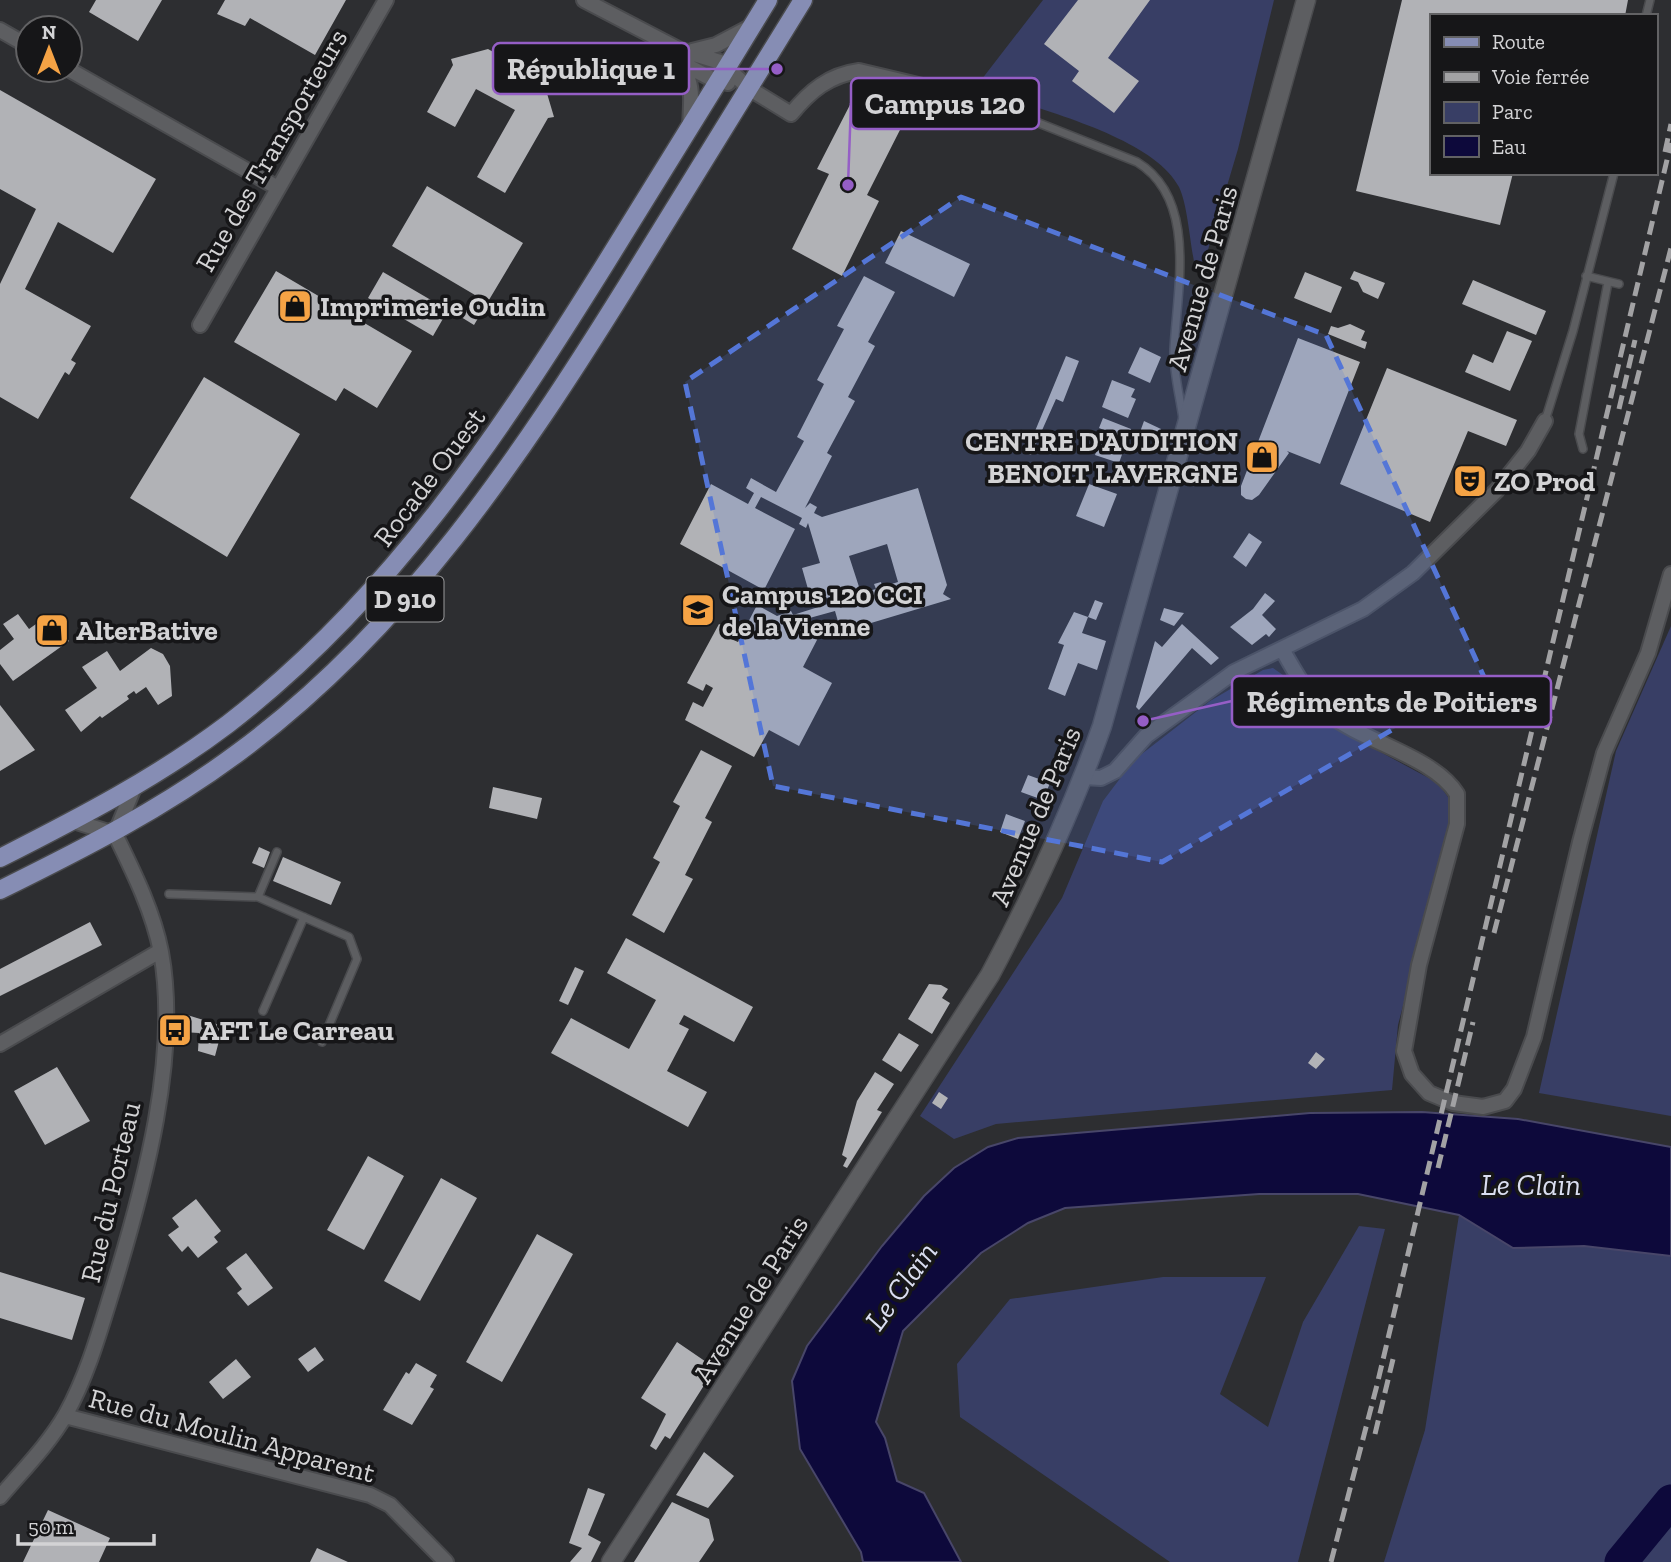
<svg xmlns="http://www.w3.org/2000/svg" width="1671" height="1562" viewBox="0 0 1671 1562" font-family="'Zilla Slab',serif">
<style>
.green{fill:#383e65}
.water{fill:#0d093b;stroke:#484669;stroke-width:2}
.lines{fill:none;stroke-linecap:round;stroke-linejoin:round}
.river{stroke:#0d093b;stroke-width:33}
.building{fill:#b1b2b6;fill-rule:evenodd}
.service-casing{stroke:#4a4b4e;stroke-width:10}
.minor-casing{stroke:#4a4b4e;stroke-width:18}
.secondary-casing{stroke:#4a4b4e;stroke-width:21}
.primary-casing{stroke:#4a4b4e;stroke-width:21}
.service{stroke:#5d5e61;stroke-width:7}
.minor{stroke:#5d5e61;stroke-width:14}
.secondary{stroke:#5d5e61;stroke-width:18}
.primary{stroke:#868db4;stroke-width:18}
.rail{stroke:#a2a2a4;stroke-width:5;stroke-dasharray:14 7;stroke-linecap:butt}
.marked{fill:#5476d7;fill-opacity:0.2;stroke:#5476d7;stroke-width:5;stroke-dasharray:14 9;stroke-linejoin:round}
.labels{text-anchor:middle;stroke-width:7;stroke-linejoin:round;paint-order:stroke}
.shield{fill:#161618;stroke:#9a9a9c;stroke-width:2}
.shield-label{font-size:26px;font-weight:bold;fill:#d3d3d5}
.street-label{font-size:28px;fill:#d3d3d5;stroke:#161618}
.poi-label{font-size:28px;font-weight:bold;fill:#d3d3d5;stroke:#161618;text-anchor:start}
.water-label{font-size:30px;font-style:italic;fill:#dadef0;stroke:#161618}
.leader{fill:none;stroke:#955ec6;stroke-width:2.5}
.callout-dot{fill:#955ec6;stroke:#161618;stroke-width:2.5}
.callout{fill:#161618;stroke:#955ec6;stroke-width:2.5}
.callout-label{font-size:30px;text-anchor:middle;font-weight:bold;fill:#d3d3d5}
</style>
<rect width="100%" height="100%" fill="#2d2e31"/>
<!-- green -->
<path class="green" d="M1043,0H1274L1238,149L1202,270L1195,266C1190,245 1188,206 1179,187C1152,135 1030,107 975,88Z
M1671,626V1116L1539,1093L1616,751Z
M1273,668L1290,680L1323,721L1438,783L1448,797L1452,818L1398,1025L1392,1090L996,1124L954,1139L920,1116L1062,898L1103,801L1134,760L1210,701L1263,670Z
M1459,1215L1513,1248L1584,1246L1671,1256V1562H1384L1425,1430Z
M1359,1226L1385,1229L1298,1562H1170L960,1417L957,1364L1010,1299L1163,1277H1266L1220,1394L1268,1427L1303,1322Z"/>
<!-- water -->
<path class="water" d="M1422,1112L1518,1119L1671,1147V1256L1584,1246L1513,1248L1459,1215L1358,1194H1259L1065,1208L1028,1223L981,1253L903,1331L876,1422L885,1438L897,1481L924,1493L961,1562H863L861,1552L800,1449L792,1381L807,1346L882,1246L924,1196L954,1168L988,1147L1018,1138L1310,1113Z"/>
<g class="lines">
<!-- river -->
<path class="river" d="M1621,1562L1671,1501"/>
</g>
<!-- building -->
<path class="building" d="M96,0H162L138,41L89,12Z
M225,0H346L315,55L250,18L245,26L217,14Z
M1078,0H1150L1108,58L1139,81L1114,113L1072,81L1079,71L1044,44Z
M1402,0H1628L1625,16H1431V173H1513L1500,225L1356,191Z
M488,49L543,80L554,117L548,118L505,193L477,177L515,110L476,89L455,127L427,112L453,65L451,59Z
M0,90L156,179L113,253L58,222L25,289L91,326L71,360L76,363L69,375L65,372L38,419L0,397V284L36,209L0,189Z
M854,97L904,122L867,195L879,201L842,276L792,249L829,174L817,169Z
M427,186L523,243L474,325L461,317L475,295L392,246Z
M901,231L970,264L954,297L885,263Z
M276,271L412,351L377,408L344,388L336,401L234,342Z
M1354,271L1385,283L1378,299L1363,292L1358,282L1350,279Z
M383,272L448,310L433,336L368,298Z
M1305,272L1342,287L1331,313L1294,298Z
M864,276L895,292L868,342L875,346L848,397L855,401L827,453L832,456L805,508L810,503L817,507L814,513L822,517L918,488L947,585L943,594L951,599L841,632L835,611L795,622L797,627L818,638L803,667L832,683L799,746L769,730L754,757L685,720L693,702L703,707L713,688L706,684L703,691L687,683L719,624L735,632L731,639L738,642L757,605L777,616L791,611L793,615L831,603L830,597L812,603L802,568L820,563L808,523L806,528L799,524L802,518L761,497L755,508L795,529L764,590L680,544L711,484L748,504L754,493L746,488L751,478L776,492L804,441L797,437L824,384L817,380L844,329L837,326ZM887,544L898,582L882,587L881,582L874,584L876,589L861,593L849,556Z
M1473,280L1546,311L1536,335L1462,304Z
M1350,324L1365,331L1361,340L1367,342L1365,349L1328,334L1331,326L1338,328Z
M1507,331L1532,341L1510,391L1465,372L1473,354L1493,363Z
M1298,338L1360,362L1320,464L1287,451L1289,453L1259,495L1252,500L1246,499L1241,495V486Z
M1140,347L1161,357L1150,383L1128,373Z
M1066,356L1079,361L1063,402L1056,399L1031,455L1026,453Z
M1387,368L1517,420L1506,446L1468,431L1430,522L1340,484Z
M204,377L300,434L227,557L130,498Z
M1112,380L1135,389L1131,397L1136,399L1128,418L1102,407Z
M1103,418L1131,429L1119,463L1095,455L1104,430L1099,428Z
M1144,421L1161,429L1158,439L1140,432Z
M1089,484L1117,494L1104,527L1076,516Z
M1249,533L1262,542L1246,567L1233,557Z
M1265,593L1275,601L1262,615L1276,629L1269,637L1266,634L1252,645L1230,627L1253,609Z
M1095,600L1103,603L1096,620L1088,617Z
M1164,608L1178,612L1184,613L1174,626L1160,620Z
M1074,612L1088,617L1082,633L1106,641L1097,670L1078,663L1065,696L1048,689L1064,645L1058,643Z
M18,614L29,629L50,614L69,641L13,681L0,664V650L14,639L3,624Z
M1182,624L1219,658L1211,665L1192,648L1139,710L1136,707L1155,641L1162,647Z
M151,648L163,654L170,666L172,696L158,705L146,687L136,694L134,691L127,696L129,699L102,718L100,716L81,732L65,710L97,688L82,667L107,651L120,671Z
M0,705L35,750L0,771Z
M701,750L732,766L705,818L712,822L685,875L693,879L664,933L632,915L660,862L653,858L680,806L673,802Z
M1028,775L1050,783L1043,800L1021,792Z
M493,787L542,798L537,819L489,808Z
M1006,814L1025,821L1018,839L1000,832Z
M259,847L270,852L264,868L252,863Z
M283,857L341,882L331,905L273,881Z
M90,922L102,945L0,996V969Z
M626,938L753,1007L734,1042L684,1015L679,1024L689,1029L667,1071L707,1092L688,1127L551,1053L571,1018L629,1049L656,1000L607,973Z
M575,967L584,971L568,1005L559,1001Z
M929,984L941,985L948,989L942,998L950,1003L932,1034L908,1019Z
M184,1014L223,1026L215,1056L198,1051L199,1033L182,1032Z
M899,1033L919,1045L901,1072L882,1060Z
M1316,1052L1325,1059L1316,1069L1308,1063Z
M57,1067L90,1121L45,1145L14,1091Z
M875,1072L894,1084L877,1110L882,1112L847,1168L843,1166L847,1158L842,1155L857,1101Z
M939,1092L948,1098L941,1109L932,1103Z
M368,1156L404,1176L364,1250L327,1230Z
M441,1178L477,1198L420,1301L384,1281Z
M196,1199L221,1231L214,1237L218,1242L198,1258L188,1246L182,1252L168,1235L179,1227L172,1218Z
M537,1234L573,1254L502,1382L466,1362Z
M246,1253L273,1288L248,1306L237,1293L242,1289L226,1268Z
M0,1272L85,1298L72,1340L0,1318Z
M677,1342L715,1368L670,1439L665,1436L656,1450L650,1446L666,1414L641,1398Z
M315,1347L324,1360L308,1372L298,1359Z
M236,1359L251,1377L223,1399L209,1382Z
M416,1363L437,1375L430,1387L434,1389L412,1425L383,1410L406,1372L409,1374Z
M704,1452L734,1476L708,1508L676,1495Z
M588,1488L605,1494L588,1535L601,1542L591,1562H570L582,1548L569,1543Z
M672,1502L709,1519L714,1540L699,1562H634Z
M48,1510L110,1538L99,1562H23Z
M317,1548L348,1562H310Z"/>
<g class="lines">
<!-- service casing -->
<g class="service-casing">
<path id="service" d="M1646,16L1650,0
M1016,114L1137,162C1198,199 1177,290 1174,349C1173,371 1180,396 1183,419
M1586,276L1619,284
M1545,421L1573,331L1614,173
M1583,449L1579,434L1608,282
M169,894L258,897L349,937L357,959L322,1042
M258,897L277,852
M263,1011L304,917"/>
</g>
<!-- minor casing -->
<g class="minor-casing">
<path id="minor" d="M584,0L678,49L720,62L750,89L791,114C810,91 829,75 859,71L956,94L1016,114
M0,30L28,46
M657,43C692,78 693,75 690,126
M692,51L716,45L752,26
M680,62L710,78L728,83
M70,70L278,188
M200,325L386,0
M1283,651C1296,673 1309,699 1330,715C1365,742 1434,757 1457,794V824L1419,965L1404,1051L1412,1074L1429,1093L1453,1103L1483,1107L1505,1101L1514,1089L1534,1037L1580,842L1604,753L1648,653L1671,574
M1084,777L1101,778L1115,771L1146,736L1234,672L1363,609L1413,573L1497,490L1528,451L1545,421
M73,821L115,834
M116,832L135,785
M0,1044L160,951
M65,1416L370,1495L390,1505L446,1562
M0,1497C22,1471 49,1444 66,1414C88,1374 100,1330 114,1285C144,1186 180,1056 161,952C153,911 133,871 115,834"/>
</g>
<!-- secondary casing -->
<g class="secondary-casing">
<path id="secondary" d="M611,1562L990,975C1033,894 1071,813 1102,726L1306,0"/>
</g>
<!-- primary casing -->
<g class="primary-casing">
<path id="primary" d="M0,858C79,818 158,777 228,724C389,600 498,436 604,266C659,177 714,89 768,0
M0,890C83,849 164,808 239,752C404,630 519,459 626,287C685,192 744,96 803,0"/>
</g>
<!-- service -->
<use href="#service" class="service"/>
<!-- minor -->
<use href="#minor" class="minor"/>
<!-- secondary -->
<use href="#secondary" class="secondary"/>
<!-- primary -->
<use href="#primary" class="primary"/>
<!-- rail -->
<path class="rail" d="M1665,152L1671,124
M1619,409L1635,340
M1494,933L1671,248
M1438,1168L1473,1022
M1375,1434L1394,1355
M1331,1562L1377,1385L1671,143"/>
</g>
<!-- marked area -->
<path class="marked" d="M961,197L1326,335L1484,677L1162,862L773,786L685,382Z"/>
<!-- icons -->
<defs>
<g id="shop-square" transform="scale(1.75)"><rect x="-9" y="-9" width="18" height="18" rx="4" fill="#f5a345" stroke="#161618"/><path d="M-5-2.5h2.3a2.7 3.5 0 0 1 5.4 0H5L5.5 6h-11ZM-1.5-2.5h3a1.5 2.3 0 0 0-3 0Z" fill="#111"/></g>
<g id="theatre-square" transform="scale(1.75)"><rect x="-9" y="-9" width="18" height="18" rx="4" fill="#f5a345" stroke="#161618"/><path d="M-5-5.5Q0-4 5-5.5V0Q5 5 0 6Q-5 5-5 0ZM-3.3-2.5H-1v1.5H-3.3ZM1-2.5H3.3v1.5H1ZM-2.8 1Q0 5.5 2.8 1Z" fill="#111"/></g>
<g id="university-square" transform="scale(1.75)"><rect x="-9" y="-9" width="18" height="18" rx="4" fill="#f5a345" stroke="#161618"/><path d="M0-5L7-2L0 1L-7-2ZM-4 1L0 2.5L4 1V4Q0 6-4 4Z" fill="#111"/></g>
<g id="bus-square" transform="scale(1.75)"><rect x="-9" y="-9" width="18" height="18" rx="4" fill="#f5a345" stroke="#161618"/><path d="M-5-6H5V4H4V6H2V4H-2V6H-4V4H-5ZM-3.5-4V0h7V-4ZM-3.5 1.2v1.5H-2V1.2ZM2 1.2v1.5H3.5V1.2Z" fill="#111"/></g>
</defs>
<g fill-rule="evenodd">
<use href="#shop-square" x="295" y="306"/>
<use href="#shop-square" x="1262" y="457"/>
<use href="#theatre-square" x="1470" y="481"/>
<use href="#university-square" x="698" y="610"/>
<use href="#shop-square" x="52" y="630"/>
<use href="#bus-square" x="175" y="1030"/>
</g>
<g class="labels">
<!-- shield labels -->
<rect class="shield" x="366.5" y="576.5" width="77" height="45" rx="5"/>
<g class="shield-label">
<text x="405" y="608">D 910</text>
</g>
<!-- street labels -->
<g class="street-label">
<text transform="translate(271 150) rotate(-60)" y="10">Rue des Transporteurs</text>
<text transform="translate(1202 278) rotate(-74)" y="10">Avenue de Paris</text>
<text transform="translate(429 477) rotate(-53)" y="10">Rocade Ouest</text>
<text transform="translate(1035 816) rotate(-67)" y="10">Avenue de Paris</text>
<text transform="translate(110 1192) rotate(-77)" y="10">Rue du Porteau</text>
<text transform="translate(750 1299) rotate(-58)" y="10">Avenue de Paris</text>
<text transform="translate(232 1435) rotate(15)" y="10">Rue du Moulin Apparent</text>
</g>
<!-- poi labels -->
<g class="poi-label">
<text x="320" y="316">Imprimerie Oudin</text>
<text x="1238" y="451" text-anchor="end">CENTRE D'AUDITION<tspan x="1238" dy="32">BENOIT LAVERGNE</tspan></text>
<text x="1494" y="491">ZO Prod</text>
<text x="722" y="604">Campus 120 CCI<tspan x="722" dy="32">de la Vienne</tspan></text>
<text x="76" y="640">AlterBative</text>
<text x="200" y="1040">AFT Le Carreau</text>
</g>
<!-- water labels -->
<g class="water-label">
<text x="1531" y="1195">Le Clain</text>
<text transform="translate(901 1286) rotate(-54)" y="10">Le Clain</text>
</g>
</g>
<!-- callouts -->
<path class="leader" d="M777 69L689 69M848 185L851 103M1143 721L1232 701"/>
<g class="callout-dot">
<circle cx="777" cy="69" r="7"/>
<circle cx="848" cy="185" r="7"/>
<circle cx="1143" cy="721" r="7"/>
</g>
<g class="callout">
<rect x="493" y="43" width="196" height="51" rx="7"/>
<rect x="851" y="78" width="188" height="51" rx="7"/>
<rect x="1232" y="676" width="319" height="51" rx="7"/>
</g>
<g class="callout-label">
<text x="591" y="79">République 1</text>
<text x="945" y="114">Campus 120</text>
<text x="1392" y="712">Régiments de Poitiers</text>
</g>
<!-- legend -->
<rect x="1430" y="14" width="228" height="161" fill="#161618" stroke="#626264" stroke-width="2"/>
<rect x="1444" y="37" width="35" height="10" fill="#868db4" stroke="#626264" stroke-width="2"/>
<text x="1492" y="49" font-size="21" fill="#d3d3d5">Route</text>
<rect x="1444" y="72" width="35" height="10" fill="#a2a2a4" stroke="#626264" stroke-width="2"/>
<text x="1492" y="84" font-size="21" fill="#d3d3d5">Voie ferrée</text>
<rect x="1444" y="102" width="35" height="21" fill="#383e65" stroke="#626264" stroke-width="2"/>
<text x="1492" y="119" font-size="21" fill="#d3d3d5">Parc</text>
<rect x="1444" y="136" width="35" height="21" fill="#0d093b" stroke="#626264" stroke-width="2"/>
<text x="1492" y="154" font-size="21" fill="#d3d3d5">Eau</text>
<!-- north arrow -->
<g transform="translate(49 49)"><circle r="33" fill="#161618" stroke="#626264" stroke-width="2"/>
<path d="M0-5L12 26L0 18L-12 26Z" fill="#f5a345"/>
<text y="-10" font-size="19" font-weight="bold" text-anchor="middle" fill="#d3d3d5">N</text>
</g>
<!-- scale -->
<path d="M18 1534v10h136v-10" fill="none" stroke="#d3d3d5" stroke-width="3.5"/>
<text x="28" y="1534" font-size="21" fill="#d3d3d5" stroke="#161618" stroke-width="5" paint-order="stroke">50 m</text>
</svg>
